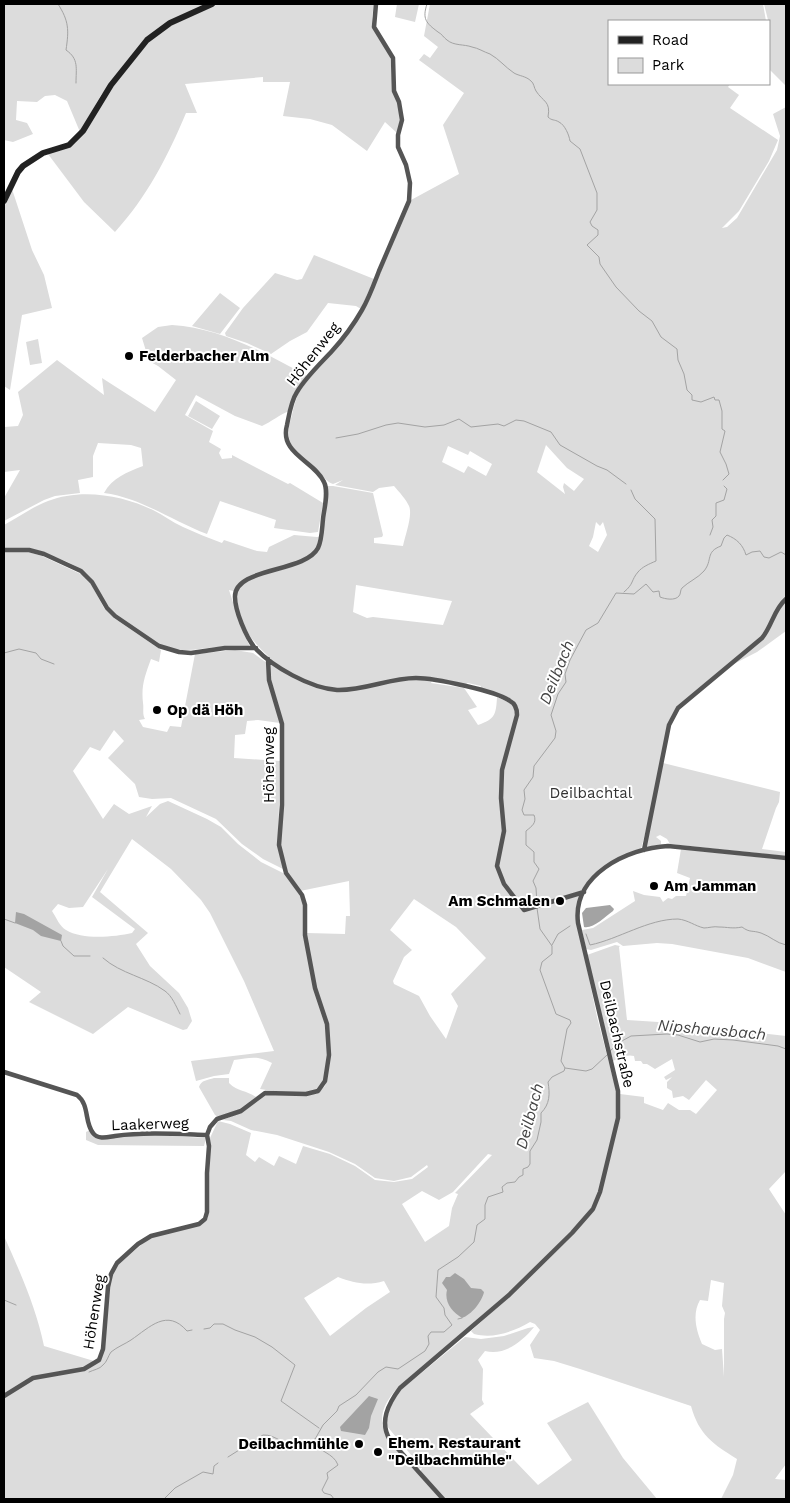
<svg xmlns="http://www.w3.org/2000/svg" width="790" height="1503" viewBox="0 0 790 1503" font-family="'Work Sans',sans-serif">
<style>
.green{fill:#dcdcdc;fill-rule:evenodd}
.water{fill:#a3a3a3}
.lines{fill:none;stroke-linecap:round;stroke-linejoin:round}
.stream{stroke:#a3a3a3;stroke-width:1}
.street{stroke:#555;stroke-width:4.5}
.secondary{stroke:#222;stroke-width:6}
.poi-dot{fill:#000;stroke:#fff;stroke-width:2}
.labels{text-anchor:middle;stroke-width:4;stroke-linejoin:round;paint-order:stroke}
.street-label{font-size:15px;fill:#000;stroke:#fff}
.poi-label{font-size:15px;font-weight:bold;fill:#000;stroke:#fff;text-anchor:start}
.park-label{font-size:15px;fill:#333;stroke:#fff}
.water-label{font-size:16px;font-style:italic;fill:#444;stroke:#fff}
</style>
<rect width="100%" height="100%" fill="#fff"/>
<!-- green -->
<path class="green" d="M4,4H208L156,30L101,95L80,132L67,101L55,95L45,96L37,102L17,101L16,120L27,123L33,134L13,142L4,140Z
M215,4H374L372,17L373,28L390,53L392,79L401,120L397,133L385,122L367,151L332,125L310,119L283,116L290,82H263V77L185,84L197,113H186C168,156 147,197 115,232L84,202L48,154L75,143L101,103L132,61L156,35L170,26Z
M397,4H419L415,22L395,17Z
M430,4H763L766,21H609V84H730L728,87L739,95L730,108L778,140L769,161L739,211L722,228L727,227L737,218L777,150L780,136L773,114L786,107V631L757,652L724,669L673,714L663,763L780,792L779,802L776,808L762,849L786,852V856L670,844L667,839L660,835L656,837L661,841V844L648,847L646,846V830L641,849C610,864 571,878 577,921L597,1017L616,1090L618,1103L616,1121L599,1192L592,1207L579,1223L506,1296L394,1392C369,1422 388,1441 409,1465C420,1476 430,1488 440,1499H4V1236C20,1272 36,1307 44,1346L94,1361L104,1352L109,1288L112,1274L118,1264L151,1237L201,1224L208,1218L210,1138L218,1121L230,1124L251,1133L246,1155L255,1162L259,1157L274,1166L279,1156L296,1164L303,1146L330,1154L355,1166L375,1180L394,1182L412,1179L428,1167L427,1165L411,1177L394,1181L375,1178L355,1164L329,1152L277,1135L251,1130L231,1121L223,1120L241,1112L265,1094H316L325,1086L327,1079C322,1081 321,1087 316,1090C304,1096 273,1091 260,1089L272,1063C257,1055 250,1058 234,1060L229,1074L214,1076L196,1081L191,1061L274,1051L244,981L210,913L201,900L171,869L132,839L100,892L148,933L136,944L150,966L179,993L188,1008L192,1021L187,1029L183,1030L128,1007L93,1034L29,1002L41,992L4,967V552H28L42,556L85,576L90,582L104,608L114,618L161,650L159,662L151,659C145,676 141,685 143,703C144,709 142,714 145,719L139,720L143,727L167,732L170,726L181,727L195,654L235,650L253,653L267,663L280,723L258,720L247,721L245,734L235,735L234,758L280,761L278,846L285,870L263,859L242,844L216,819L171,798L152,799L139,797L135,784L108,758L124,741L114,730L100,751L90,747L73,771L103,819L114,804L129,814L152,806L146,817L160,804L168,801L207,819L221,827L238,844L261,862L285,874L302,899L307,933L345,934L346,916H350L349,881L300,891L287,872L280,846L283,727L270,677L269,657C251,641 233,617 238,592L229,590L241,627L250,647C240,647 230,646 219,647C200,648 182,654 163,646C152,642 114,615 107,606C100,596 97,582 87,574C62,554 34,552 4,548V525C19,517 32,507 48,501C81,488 122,495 153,510C163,515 172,522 183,527C196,533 209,538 222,543L224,540L257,551L267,552L269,547L294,535L317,537L323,536L327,486H333L373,493L383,535L382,537L374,538V543L403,546C405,536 413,515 409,506C406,499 399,492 394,486L379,488L373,492L335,485L343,480L333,484C326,482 322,474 316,469C295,452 282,444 292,415C294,405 296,398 301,389L364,311L411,200L459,174L443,125L464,93L419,60L424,54L430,58L438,47L424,36ZM546,445L567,468L584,479L574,491L564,483L563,487L565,494L537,472ZM448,446L468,455L470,451L492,464L486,476L468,466L464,473L442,462ZM596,522L600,526L603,522L607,535L598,552L589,546L593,537ZM356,585L452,601L443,625L373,617L367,618L353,612ZM433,678L464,685L468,683L481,686L480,689L511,701L514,707L510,703L497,697C496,715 495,719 478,725L468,710L477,707L464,688L431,683ZM108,869L92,897L135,929L132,933C114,937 82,940 66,930C60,927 56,917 52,911L58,904L69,908L83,907ZM414,899L456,927L486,958L451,994L458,1006L446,1039L430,1016L419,996L394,984L393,981L404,957L412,950L390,930ZM488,1154L492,1155L455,1193L458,1194L452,1208L449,1226L425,1242L402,1204L422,1191L439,1200L453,1192ZM338,1277C354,1283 367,1286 384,1281L390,1292L366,1308L330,1336L304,1298Z
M764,4H786V86L769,69L770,28Z
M12,189L32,250L44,275L52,308L22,315L10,390L4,386V206Z
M314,255L374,279L361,309L356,306L328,303L307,332L290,341L271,354L247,343L226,336L225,333L243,308L275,273L297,280L302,279Z
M220,293L240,308L220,334L192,326Z
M172,325C221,328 265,353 307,376L299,387L290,411C280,414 271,422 262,426L235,416L196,395L185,415L213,431L209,442L221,449L219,453L222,459L232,458V455L288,484L290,483L323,503L318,532L310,533L274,528L276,520L220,501L207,534C172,521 142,498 104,493C112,478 127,472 143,466L141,448L131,445L98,443L93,456V477L78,480L80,493L55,496L44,500L4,521V498L20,470L4,472V427L18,426L23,415L18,392L57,360L104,395L102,378L155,412L176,380L158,366L149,361L142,338L158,327Z
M38,339L42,363L30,365L26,342Z
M196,401L220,416L212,429L188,416Z
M681,849L786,860V972L748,958L672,944L657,943L623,946L617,942L591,950L586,949L582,930L593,928L635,901L633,891L644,895L660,897L663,902L668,898L672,899L676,896H686L690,878L677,873Z
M615,945L620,946L619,947L627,1020L674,1023L786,1036V1171L769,1189L786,1215V1464L775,1479L786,1480V1499H721L733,1475L737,1459C713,1444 699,1435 691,1406L580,1369L554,1361L534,1358L530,1345L540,1330L535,1324L530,1322C513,1332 493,1339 474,1334L471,1331L510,1296L595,1210L620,1118V1094L644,1097V1103L663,1110L668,1103L679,1110H690L696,1114L717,1090L706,1080L689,1100L683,1096L673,1098L672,1091L667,1088V1082L672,1077L666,1080L664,1077L675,1070L672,1059L655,1069L647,1064H643L641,1061H635L634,1056C627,1054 619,1058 613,1061L587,955ZM711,1280L724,1283L722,1306L725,1313L724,1319V1377L722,1349L715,1350L702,1344C696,1330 692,1314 700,1300L708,1301Z
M214,1078H229V1083C238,1092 246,1090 256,1097L241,1110L220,1118L215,1115L199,1087C201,1080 208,1080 214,1078Z
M90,1130L97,1138L135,1134L206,1138L204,1146L98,1145L86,1140V1132Z
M534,1327C522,1342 504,1356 485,1351L478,1360L483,1369L482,1400L484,1404L470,1414L538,1485L572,1460L547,1423L588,1402L623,1458L657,1499H444L420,1472L422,1468L418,1469L411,1457L412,1456L386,1425C387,1411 393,1399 402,1389L465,1337L481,1339L504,1336L528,1328Z"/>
<!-- water -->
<path class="water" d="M610,905L614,909L613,911C605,917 593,929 584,927L582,913L586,908Z
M16,912L24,914L62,935L61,941L41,936L33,930L15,923Z
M455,1273L464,1279L471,1288L481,1289L484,1292C482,1302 471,1315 462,1318C452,1312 444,1302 447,1290L442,1283L446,1277H450Z
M369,1396L378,1399L371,1416L369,1428L365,1435L341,1431L340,1427Z"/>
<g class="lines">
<!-- stream -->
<path class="stream" d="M58,4C69,21 69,30 66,50C79,59 76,68 76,83
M427,4C422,19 426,23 438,32C442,34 444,38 447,40C454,46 464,44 472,47C478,48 484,52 490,54C499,59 505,67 514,73C519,76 526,76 531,81C534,83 534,88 536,91C543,102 551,101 548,117C552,121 554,119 559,122C565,125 569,135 570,141L580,149L597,193V210L590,222L592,226L598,230V235L587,245L599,257L600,264L616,287L639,311L652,321L661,337L677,349L678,360L684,374L687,390L692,395V400L701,402L714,397L715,400H719L722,411V429L725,431L720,452L726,464L729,474L723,480
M336,438L358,434L386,425L398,423L425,427L444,425L459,419L471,427L498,424L504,426L516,420L524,421L551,432L560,445L597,466L607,470L626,484
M710,535L713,527L712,520L716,516V503L724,500L727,489L724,486
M624,592C634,584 631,580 638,572C642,567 649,564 656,561L655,519L635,499L631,490
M4,653L19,649L36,653L41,659L54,664
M537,904L536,888L533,881L539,869L534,862V852L526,845V831C532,826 537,823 534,815H524L522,810L525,799L524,790L533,777L534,766L555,738L556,731L551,715L558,694L566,682L565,674L570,660L586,630L598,623L616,593L634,594L646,584L653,592L659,591L660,597C665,599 675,601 679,596C681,594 680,590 682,588C688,582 698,578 704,571C713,560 705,552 721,546L724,538L727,535C737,539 743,545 746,555L752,552L760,551L764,557L769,558L781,552L786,555
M4,919L15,923
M586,934L590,945C619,939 648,919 678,919C688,920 695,926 704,928C708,928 714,926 719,927C727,927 733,929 742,927C750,933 752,930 761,933C770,936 776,943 786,945
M61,941L63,946L74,956H90
M552,945L558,934L570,926
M103,958C121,974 146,977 165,991C172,996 176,1006 180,1014
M610,1051L620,1042L631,1036L667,1034L678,1035L700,1042L714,1039L733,1040L778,1046L786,1049
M565,1068L586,1071L592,1069L607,1055
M4,1300L16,1305
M458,1319L462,1318
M204,1329L210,1328L214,1324H223L235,1330L255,1337L272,1347L295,1365L281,1401L319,1428
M89,1372C93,1370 100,1369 103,1365C107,1362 108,1356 111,1352C117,1347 125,1344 131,1340C150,1327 167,1308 187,1331L192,1330
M228,1457L263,1435C276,1434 286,1448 299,1445C304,1444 310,1441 315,1439
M164,1499L175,1488L203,1472L213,1474L214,1466L218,1463
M334,1499L331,1495L324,1493L322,1490L328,1478L327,1473L338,1465C333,1452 319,1453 314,1441L323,1425L337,1411L339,1406L356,1395L378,1372L386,1367L398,1369L425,1351L429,1344L428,1336L431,1332H444L452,1325L445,1315L444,1308L436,1297L438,1270L458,1257L474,1242L477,1225L485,1219V1205L488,1197L503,1192L502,1187L507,1183L515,1182L519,1177L523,1175V1169L528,1167L530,1164V1151L537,1140L541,1122V1113C550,1104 550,1094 548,1082L552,1077L564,1071L565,1068L561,1061L567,1029L571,1023L570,1020L556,1014L540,970L542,962L552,954V946L540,929L537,908"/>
<!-- street -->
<path class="street" d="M376,4L374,27L393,58L394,91L399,102L402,120L398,135V147L406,165L410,183L409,201C399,224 389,248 379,271C374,284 369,298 362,310C354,324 343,339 332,351C320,364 306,377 297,392C291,401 289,415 287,425C279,454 315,461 324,482C329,492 324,509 323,519C322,528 322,540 318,548C305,573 234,567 235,597C235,611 246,637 255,648C273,667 310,688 337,690C364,691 389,678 416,678C434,678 497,691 510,701C516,704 517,709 517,715L502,770L501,798L504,831L497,866L504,884L524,910L584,892
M4,550H29L44,554L81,571L92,582L107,608L115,616L159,646L179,652L191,653L225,648H256
M644,850L669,725L678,708L762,638C772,626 774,609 786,599
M4,1072L77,1095C90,1105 84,1122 93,1133C98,1140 108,1137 115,1136C145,1132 176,1134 207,1135
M4,1396L33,1378L84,1369L99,1360L103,1349L108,1287L111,1274L117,1263L138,1244L151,1236L199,1224L205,1219L207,1212V1173L209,1146L207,1135L210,1127L217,1119L241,1111L265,1093L306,1094L318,1091L325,1081L329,1055L327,1024L315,988L305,935V905L302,895L286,873L279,845L282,805V724L269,680L268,659
M443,1499L390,1440C379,1422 388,1404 400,1388L509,1295L572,1233L593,1209L600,1192L618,1118V1091L578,923C572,875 627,848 668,846L786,858"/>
<!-- secondary -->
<path class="secondary" d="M4,201L18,172L23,166L43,153L69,145L83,131L111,85L147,40L170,23L212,4"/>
</g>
<!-- markers -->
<g class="poi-dot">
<circle cx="129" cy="356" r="5"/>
<circle cx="157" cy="710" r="5"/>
<circle cx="654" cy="886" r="5"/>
<circle cx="560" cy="901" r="5"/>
<circle cx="359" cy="1444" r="5"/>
<circle cx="378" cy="1452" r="5"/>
</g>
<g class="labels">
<!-- street labels -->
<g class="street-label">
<text transform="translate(313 354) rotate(-52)" y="5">Höhenweg</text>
<text transform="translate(269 765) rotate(-90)" y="5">Höhenweg</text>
<text transform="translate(617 1034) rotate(77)" y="5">Deilbachstraße</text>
<text transform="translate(150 1124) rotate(-2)" y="5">Laakerweg</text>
<text transform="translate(94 1312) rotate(-81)" y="5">Höhenweg</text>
</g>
<!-- poi labels -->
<g class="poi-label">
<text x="139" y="361">Felderbacher Alm</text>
<text x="167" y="715">Op dä Höh</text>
<text x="664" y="891">Am Jamman</text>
<text x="550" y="906" text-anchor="end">Am Schmalen</text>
<text x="388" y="1448">Ehem. Restaurant<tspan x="388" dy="17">"Deilbachmühle"</tspan></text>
<text x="349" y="1449" text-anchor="end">Deilbachmühle</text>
</g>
<!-- park labels -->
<g class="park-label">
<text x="591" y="798">Deilbachtal</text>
</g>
<!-- water labels -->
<g class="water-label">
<text transform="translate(556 672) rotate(-68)" y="6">Deilbach</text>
<text transform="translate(712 1029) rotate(5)" y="6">Nipshausbach</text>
<text transform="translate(529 1116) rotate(-75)" y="6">Deilbach</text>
</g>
</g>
<!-- border -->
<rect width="790" height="1503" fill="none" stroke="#000000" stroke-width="10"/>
<!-- legend -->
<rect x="608" y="20" width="162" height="65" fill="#ffffff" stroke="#999999"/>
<rect x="618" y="36" width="25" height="8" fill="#222222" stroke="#999999"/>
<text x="652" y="45" font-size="15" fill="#000000">Road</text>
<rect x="618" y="58" width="25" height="15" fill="#dcdcdc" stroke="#999999"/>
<text x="652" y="70" font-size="15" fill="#000000">Park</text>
</svg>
